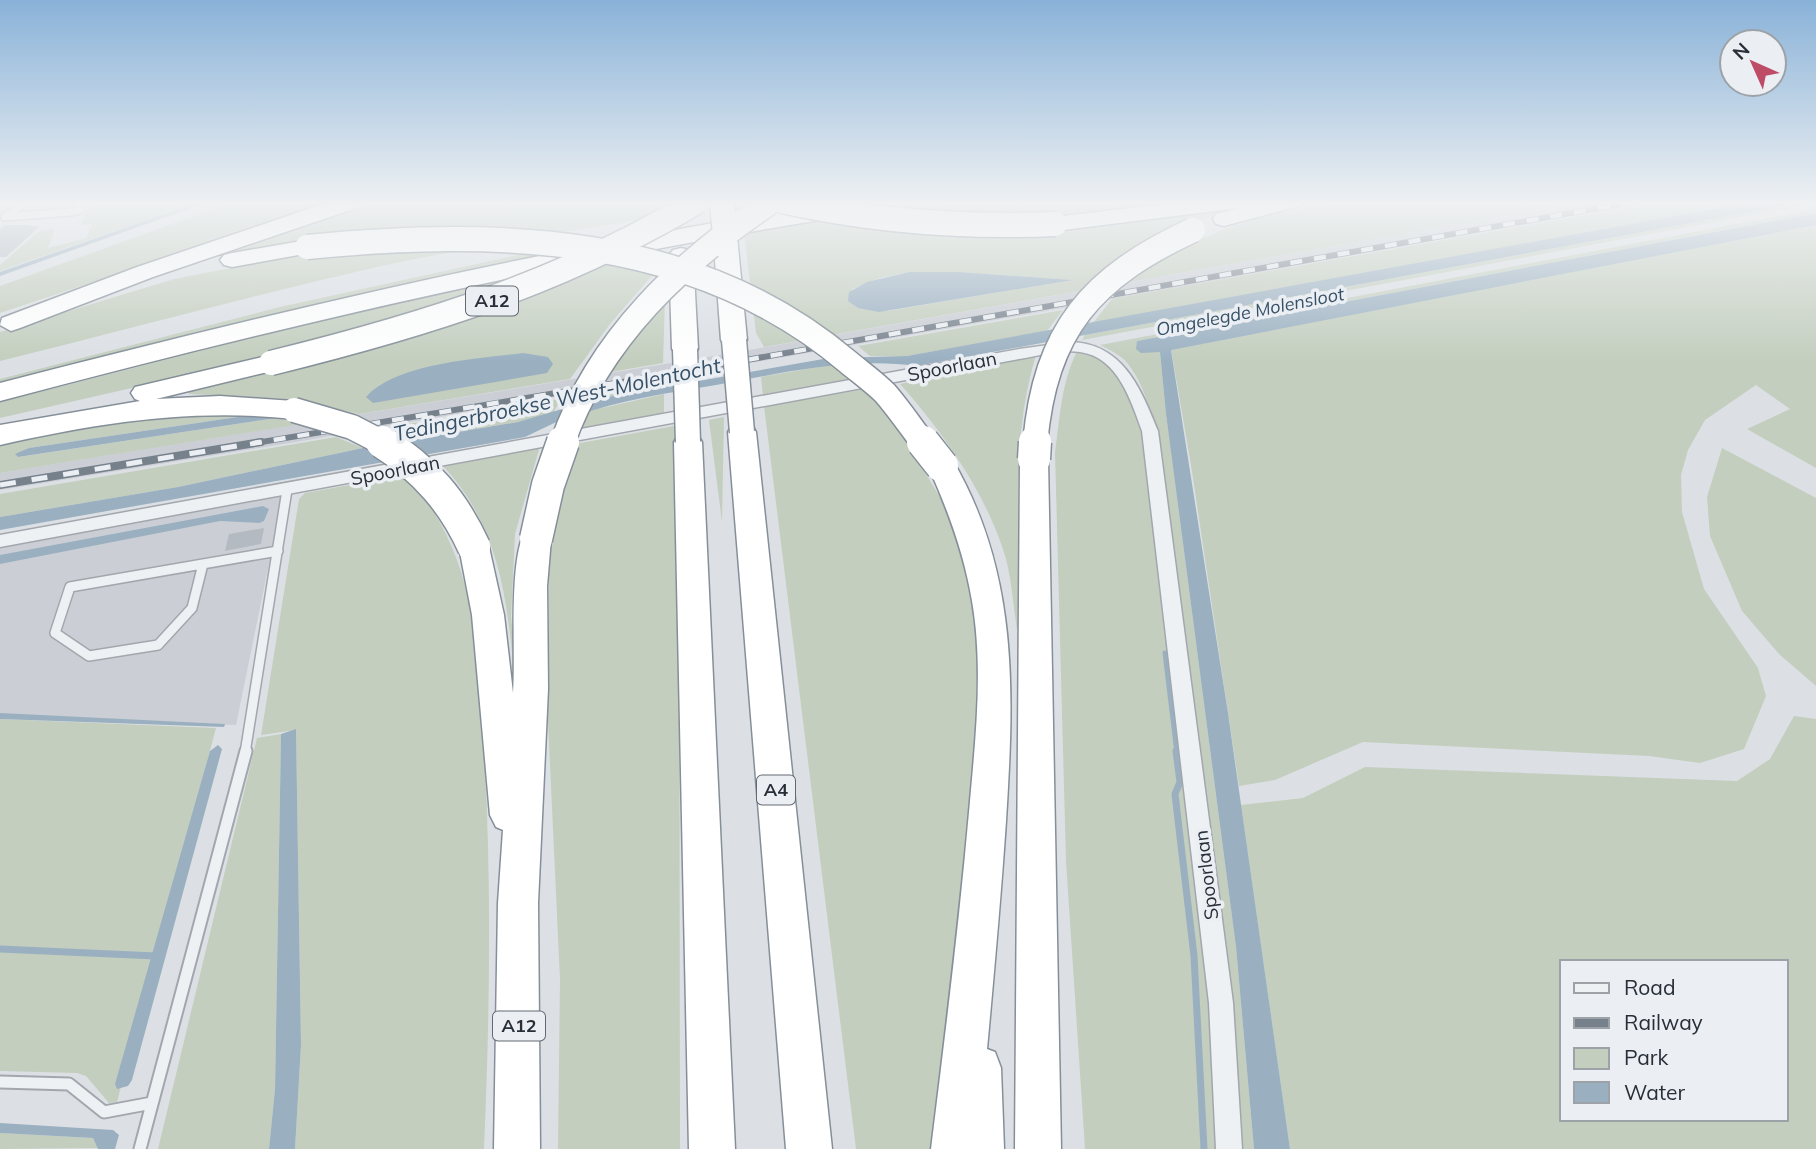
<svg xmlns="http://www.w3.org/2000/svg" width="1816" height="1149" viewBox="0 0 1816 1149" font-family="Mulish,sans-serif">
<style>
.built{fill:#cbcfd5}
.green{fill:#c3cebe;fill-rule:evenodd}
.water{fill:#9ab0c1}
.lines{fill:none;stroke-linecap:round;stroke-linejoin:round}
.stream-far1{stroke:#9ab0c1;stroke-width:5}
.stream{stroke:#9ab0c1;stroke-width:7}
.building{fill:#b4bac1}
.service-far2-casing{stroke:#a2a7ae;stroke-width:10}
.service-far1-casing{stroke:#a2a7ae;stroke-width:12}
.service-casing{stroke:#a2a7ae;stroke-width:15}
.minor-casing{stroke:#a2a7ae;stroke-width:3}
.motorway-casing{stroke:#858f99;stroke-width:3}
.service-far2{stroke:#eef1f3;stroke-width:7}
.service-far1{stroke:#eef1f3;stroke-width:9}
.service{stroke:#eef1f3;stroke-width:11}
.minor{fill:#eef1f3;fill-rule:evenodd}
.motorway{fill:#fff;fill-rule:evenodd}
.rail-far1-casing{stroke:#77818c;stroke-width:6}
.rail-casing{stroke:#77818c;stroke-width:8}
.rail-far1{stroke:#ebeff3;stroke-width:4.5;stroke-dasharray:12;stroke-linecap:butt}
.rail{stroke:#ebeff3;stroke-width:5;stroke-dasharray:16;stroke-linecap:butt}
.motorway-bridge-far1-casing{stroke:#858f99;stroke-width:27;stroke-linecap:butt}
.motorway-bridge-casing{stroke:#858f99;stroke-width:35;stroke-linecap:butt}
.motorway-bridge-far1{stroke:#fff;stroke-width:24}
.motorway-bridge{stroke:#fff;stroke-width:32}
.labels{text-anchor:middle;stroke-width:7;stroke-linejoin:round;paint-order:stroke}
.shield{fill:#ebeff3;stroke:#626971;stroke-width:2}
.shield-label{font-size:18px;font-weight:bold;fill:#282f39}
.far-water-label{font-size:18px;font-style:italic;fill:#365168;stroke:#ebeff3}
.street-label{font-size:19px;fill:#282f39;stroke:#ebeff3}
.water-label{font-size:21px;font-style:italic;fill:#365168;stroke:#ebeff3}
</style>
<rect width="100%" height="100%" fill="#dce0e5"/>
<!-- built -->
<path class="built" d="M1586,201H1653L1020,316L290,443L0,490V473L738,352Z
M283,495L236,725L0,717V540Z"/>
<!-- green -->
<path class="green" d="M91,201H200L0,271V265L39,231L55,229L48,248L86,238L92,224L81,225Z
M236,201H337L0,313V286Z
M364,201H659V216C565,232 470,247 377,267C250,296 126,330 0,361V332L174,279L291,256L310,239L197,261Z
M980,201H1221L1053,231L1231,209L1183,226L1205,238L1222,230L1270,215L1346,201H1586L764,347L756,333L744,232L833,218ZM909,272H959L1072,280L888,311L858,308L852,289L880,278Z
M1664,201H1757L1093,323L1112,299Z
M1810,201L1816,203L1082,340L1085,335Z
M1816,209V213L1137,341L1160,352L1166,414L1236,947L1254,1149H1238L1162,466C1155,433 1150,392 1128,364C1122,356 1110,350 1100,345Z
M1816,225V468L1747,429L1790,409L1756,385L1705,420L1688,450L1681,475L1682,512L1704,589L1758,668L1766,696L1744,749L1700,763L1649,756L1363,742L1275,780L1239,786L1191,465L1171,349Z
M545,249L569,253L0,387V379L280,307Z
M609,261L656,271L610,324L570,379L359,414L287,399L189,394V391L315,361Z
M572,263L316,346L0,418V402L282,330Z
M665,299L663,363L611,372L628,344Z
M1063,310L1047,331L907,356H870L858,346Z
M1077,351C1121,361 1131,401 1147,440L1209,979L1220,1149H1085L1066,861L1055,453C1060,417 1061,384 1077,351Z
M1036,355C1009,443 1020,539 1021,630L1017,629C1013,606 1012,582 1006,559C988,496 943,432 900,384Z
M836,364L856,382L763,396L761,377Z
M663,380V387L596,399L600,391Z
M866,389L899,430L943,502L958,538L976,607L981,691L944,1149H856L764,406Z
M664,394V413L582,429L589,411Z
M561,399L553,413L518,422L409,440L389,427Z
M172,411L257,414L29,448L16,455L19,457L276,418L301,424L0,473V439Z
M724,417L722,522L709,420Z
M679,425L680,1149H558L560,979L548,722L549,565L554,519L575,444Z
M336,437L363,448L178,487L0,517V494Z
M540,446L515,534L511,617L515,650L512,651C505,582 492,518 443,466Z
M1722,448L1816,498V686L1779,654L1742,611L1710,536L1707,497Z
M405,475C429,500 445,528 457,560C475,607 480,683 483,734C492,872 490,1010 484,1149H295L301,1045L296,730L261,735L299,499L305,493Z
M1794,716L1816,719V1149H1290L1241,805L1303,798L1365,767L1737,781L1770,759ZM1562,962H1786V1119H1562Z
M0,719L216,728L117,1102L109,1103L86,1076L77,1073L0,1071Z
M281,734L275,1089L269,1149H158L257,738Z
M0,1133L93,1138L98,1148L0,1149Z"/>
<!-- water -->
<path class="water" d="M201,201H211L0,276V272Z
M1757,201H1810L917,366C848,357 783,373 716,385C668,393 621,400 575,416L573,414L525,437L0,530V517L178,487L363,448L518,422L596,399L829,358L907,356Z
M1816,213V225L1171,350L1228,713L1290,1149H1254L1236,947L1166,414L1160,352L1141,353L1136,349L1137,341Z
M909,272H959L1073,280L879,312L858,308L848,301L849,292L867,282Z
M523,353L548,357L553,364L547,373L373,403L366,397C396,363 479,359 523,353Z
M257,414L276,418L18,457L15,454L29,448Z
M263,506L269,509L264,521L259,523L220,521L0,564V555Z
M0,713L225,724L224,727L0,719Z
M296,729L301,1045L295,1149H269L275,1089L281,734Z
M218,745L222,749L132,1080L128,1086L117,1089L115,1084L210,751Z
M0,1123L113,1130L119,1135L115,1149H98L93,1138L0,1133Z"/>
<g class="lines">
<!-- stream-far1 -->
<path class="stream-far1" d="M1165,653L1177,753"/>
<!-- stream -->
<path class="stream" d="M1176,751L1180,782L1175,794L1194,956L1204,1149
M0,949L156,956"/>
</g>
<!-- building -->
<path class="building" d="M4,225H27L39,227L6,257H0V229Z
M264,528L261,544L225,551L229,534Z"/>
<g class="lines">
<!-- service-far2 casing -->
<g class="service-far2-casing">
<path id="service-far2" d="M6,216L27,201
M5,217L71,212L80,210L81,201"/>
</g>
<!-- service-far1 casing -->
<g class="service-far1-casing">
<path id="service-far1" d="M203,564L192,608L158,645L89,656L55,633L70,587L278,551
M245,753L287,490"/>
</g>
<!-- service casing -->
<g class="service-casing">
<path id="service" d="M0,1082L69,1084L104,1112L152,1103
M140,1149L246,751"/>
</g>
<!-- minor casing -->
<g class="minor-casing">
<path id="minor" d="M1070,342C1123,343 1141,389 1158,431L1233,1003L1242,1149H1216L1209,1003L1142,431C1131,401 1118,357 1080,352C1060,349 1039,356 1019,359L0,547V535L1019,349Z"/>
</g>
<!-- motorway casing -->
<g class="motorway-casing">
<path id="motorway" d="M332,201H365L362,206L153,277L20,328L11,331L0,325L2,318L137,267Z
M852,201H909L906,206L898,208C594,253 297,322 0,401V383C282,310 564,243 852,201Z
M1189,201H1255L1253,205L1265,201H1302L1299,206L1224,226L1216,224L1213,219L1216,214L1239,208L1055,231L1047,229L1044,224L1047,219L1055,217Z
M307,240L315,242L319,247L315,252L232,267L224,265L220,260L224,255L232,253Z
M726,240L734,242L738,247L747,340L743,346L734,348L725,346L721,340L714,247L718,242Z
M681,248L689,250L693,255L698,349L694,355L685,357L676,355L672,349L669,255L673,250Z
M271,355L280,357L284,363L280,369L156,399L220,396L294,401L304,404L308,410L304,416L294,419C193,408 98,423 0,445V425L140,401L135,399L131,393L135,387Z
M742,422L752,425L756,432L832,1149H786L728,432L732,425Z
M688,432L698,435L702,442L735,1149H689L674,442L678,435Z
M1034,449L1044,452L1048,459L1061,1149H1015L1020,459L1024,452Z
M942,456L952,459C1019,573 1014,693 1006,821C1001,897 994,973 987,1049L995,1052L1001,1068L1004,1149H931C945,1037 959,925 969,812C975,743 984,670 972,601C964,553 948,510 928,466L932,459Z
M536,527L547,531L551,539L547,586L548,689L538,903L540,1149H494L498,903L503,830L496,827L490,815L472,615L459,547L463,539L474,535L485,539L489,547L504,615L513,693C516,654 508,563 525,531Z"/>
</g>
<!-- service-far2 -->
<use href="#service-far2" class="service-far2"/>
<!-- service-far1 -->
<use href="#service-far1" class="service-far1"/>
<!-- service -->
<use href="#service" class="service"/>
<!-- minor -->
<use href="#minor" class="minor"/>
<!-- motorway -->
<use href="#motorway" class="motorway"/>
<!-- rail-far1 casing -->
<g class="rail-far1-casing">
<path id="rail-far1" d="M250,444L640,379L1638,201"/>
</g>
<!-- rail casing -->
<g class="rail-casing">
<path id="rail" d="M0,485L261,442"/>
</g>
<!-- rail-far1 -->
<use href="#rail-far1" class="rail-far1"/>
<!-- rail -->
<use href="#rail" class="rail"/>
<!-- motorway-bridge-far1 casing -->
<g class="motorway-bridge-far1-casing">
<path id="motorway-bridge-far1" d="M722,201L726,247
M782,201C873,221 962,228 1055,224
M307,247C497,229 695,232 848,362C860,372 874,382 885,393C899,409 911,427 924,444
M734,340L742,432
M685,349L688,442
M271,363C425,325 561,283 698,201
M294,410L352,427L385,444
M562,444C599,338 682,261 772,201
M1035,444C1045,329 1092,277 1193,230"/>
</g>
<!-- motorway-bridge casing -->
<g class="motorway-bridge-casing">
<path id="motorway-bridge" d="M382,442C425,469 453,501 474,547
M923,442L942,466
M1034,459L1035,442
M536,539L548,485L563,442"/>
</g>
<!-- motorway-bridge-far1 -->
<use href="#motorway-bridge-far1" class="motorway-bridge-far1"/>
<!-- motorway-bridge -->
<use href="#motorway-bridge" class="motorway-bridge"/>
</g>
<!-- sky -->
<linearGradient id="sky" x2="0" y2="1"><stop stop-color="#89b2d8"/><stop offset="0.56" stop-color="#eff1f3"/><stop offset="1" stop-color="#eff1f3" stop-opacity="0"/></linearGradient>
<rect width="1816" height="362" fill="url(#sky)"/>
<g class="labels">
<!-- shield labels -->
<g class="shield">
<rect x="466" y="286.5" width="52" height="29" rx="5"/>
<rect x="757" y="775.5" width="38" height="29" rx="5"/>
<rect x="493" y="1011.5" width="52" height="29" rx="5"/>
</g>
<g class="shield-label">
<text x="492" y="307">A12</text>
<text x="776" y="796">A4</text>
<text x="519" y="1032">A12</text>
</g>
<!-- far-water labels -->
<g class="far-water-label">
<text transform="translate(1250 312) rotate(-11)" y="6">Omgelegde Molensloot</text>
</g>
<!-- street labels -->
<g class="street-label">
<text transform="translate(952 366) rotate(-11)" y="7">Spoorlaan</text>
<text transform="translate(395 470) rotate(-11)" y="7">Spoorlaan</text>
<text transform="translate(1206 875) rotate(-97)" y="7">Spoorlaan</text>
</g>
<!-- water labels -->
<g class="water-label">
<text transform="translate(557 400) rotate(-12)" y="7">Tedingerbroekse West-Molentocht</text>
</g>
</g>
<!-- legend -->
<rect x="1560" y="960" width="228" height="161" fill="#ebeff3" stroke="#9da2a9" stroke-width="2"/>
<rect x="1574" y="983" width="35" height="10" fill="#eef1f3" stroke="#9da2a9" stroke-width="2"/>
<text x="1624" y="995" font-size="21" fill="#282f39">Road</text>
<rect x="1574" y="1018" width="35" height="10" fill="#77818c" stroke="#9da2a9" stroke-width="2"/>
<text x="1624" y="1030" font-size="21" fill="#282f39">Railway</text>
<rect x="1574" y="1048" width="35" height="21" fill="#c3cebe" stroke="#9da2a9" stroke-width="2"/>
<text x="1624" y="1065" font-size="21" fill="#282f39">Park</text>
<rect x="1574" y="1082" width="35" height="21" fill="#9ab0c1" stroke="#9da2a9" stroke-width="2"/>
<text x="1624" y="1100" font-size="21" fill="#282f39">Water</text>
<!-- north arrow -->
<g transform="translate(1753 63) rotate(315)"><circle r="33" fill="#ebeff3" stroke="#9da2a9" stroke-width="2"/>
<path d="M0-5L12 26L0 18L-12 26Z" fill="#be4c66"/>
<text y="-10" font-size="19" font-weight="bold" text-anchor="middle" fill="#282f39">N</text>
</g>
</svg>
